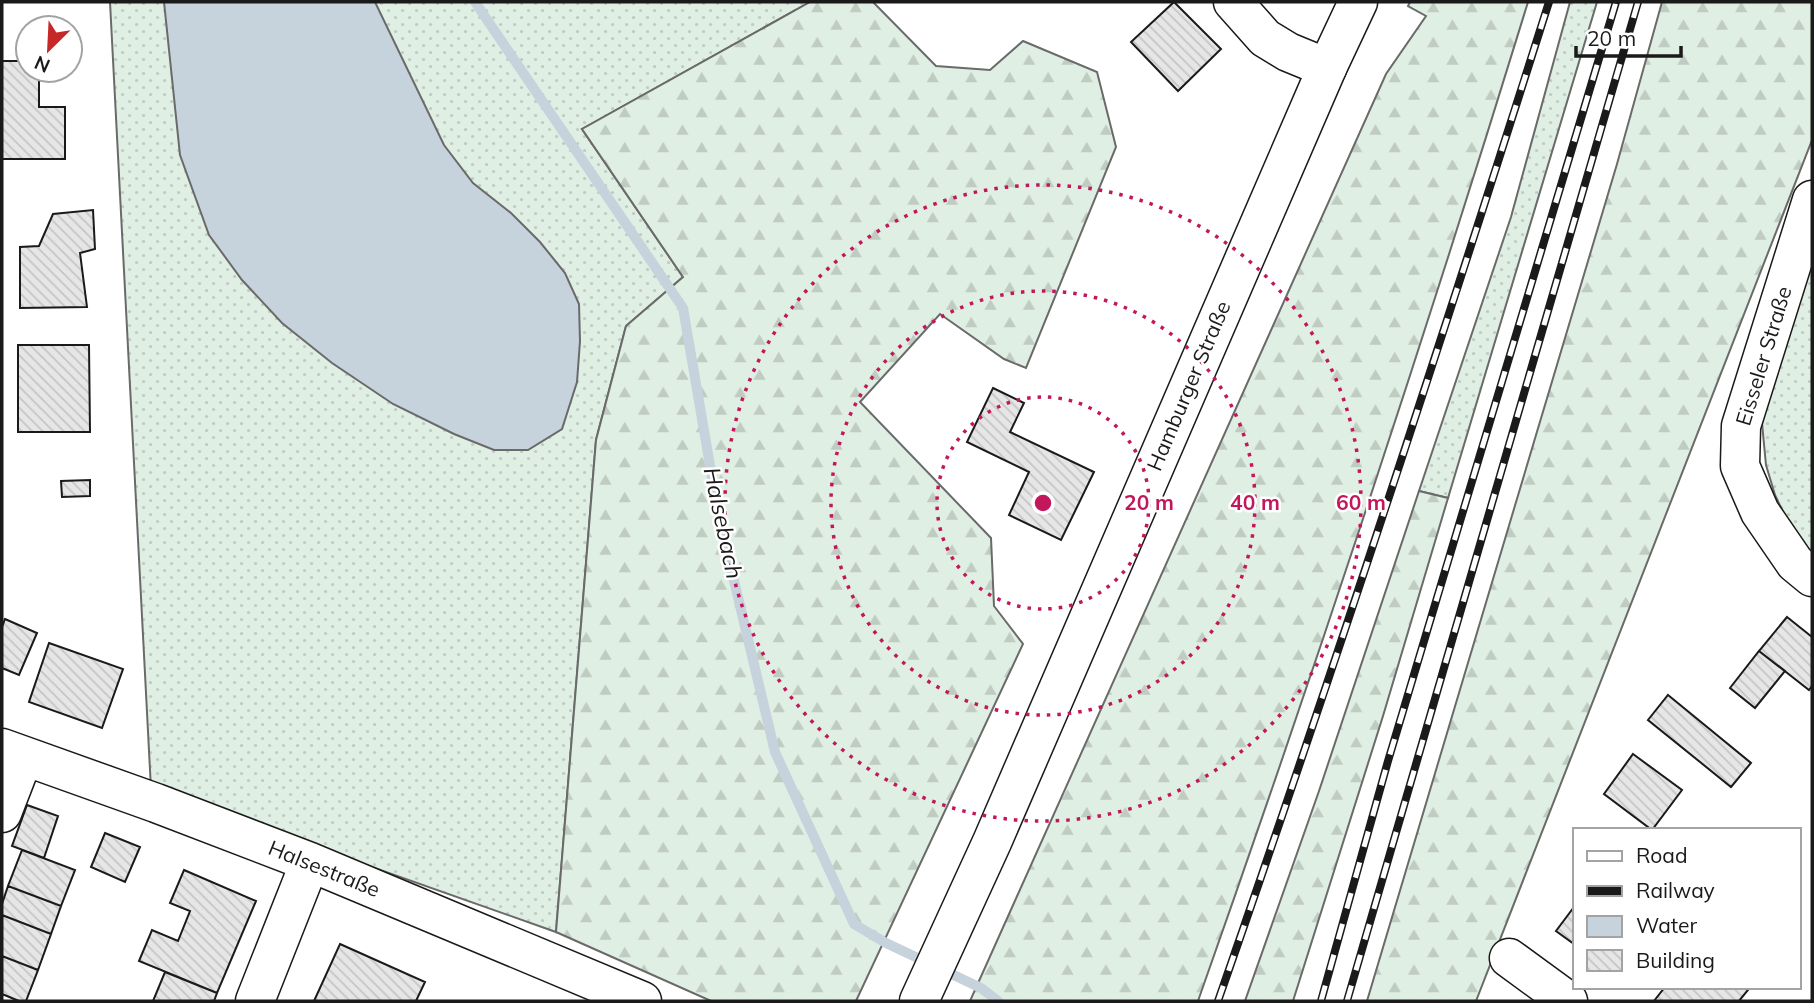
<svg xmlns="http://www.w3.org/2000/svg" width="1814" height="1003" viewBox="0 0 1814 1003" font-family="Mulish,sans-serif">
<style>
.grass{fill:url(#grass-dots);stroke:#6a6a6a;stroke-width:2}
.forest{fill:url(#forest-firs);stroke:#6a6a6a;stroke-width:2}
.water{fill:#c6d2dc;stroke:#6a6a6a;stroke-width:2}
.lines{fill:none;stroke-linecap:round;stroke-linejoin:round}
.stream{stroke:#c6d2dc;stroke-width:10}
.building{fill:url(#building-back-hatch);stroke:#1a1a1a;stroke-width:2}
.minor-casing{stroke:#1a1a1a;stroke-width:41}
.major-casing{stroke:#1a1a1a;stroke-width:41}
.minor{stroke:#fff;stroke-width:38}
.major{stroke:#fff;stroke-width:38}
.rail-casing{stroke:#1a1a1a;stroke-width:8}
.rail{stroke:#fff;stroke-width:5;stroke-dasharray:16;stroke-linecap:butt}
.ring{fill:none;stroke:#c2185b;stroke-width:3.5;stroke-dasharray:3.5 7}
.labels{text-anchor:middle;stroke-width:5;stroke-linejoin:round;paint-order:stroke}
.street-label{font-size:21px;fill:#1a1a1a;stroke:#fff}
.water-label{font-size:23px;font-style:italic;fill:#1a1a1a;stroke:#fff}
.centre{fill:#c2185b;stroke:#fff;stroke-width:3.5}
.ring-label{font-size:21px;text-anchor:middle;font-weight:bold;fill:#c2185b;stroke:#fff;stroke-width:5;stroke-linejoin:round;paint-order:stroke}
</style>
<defs>
<pattern id="grass-dots" width="8" height="8" patternUnits="userSpaceOnUse" patternTransform="scale(1.75)"><rect width="8" height="8" fill="#e0efe3"/><path d="M2 2h.1M6 6h.1" fill="none" stroke="#c0ccc2" stroke-width="1.8" stroke-linecap="round"/></pattern>
<pattern id="forest-firs" width="22" height="20" patternUnits="userSpaceOnUse" patternTransform="scale(1.75)"><rect width="22" height="20" fill="#e0efe3"/><path d="M5 1l3.5 6h-7zM16 11l3.5 6h-7z" fill="#c0ccc2"/></pattern>
<pattern id="building-back-hatch" width="6" height="6" patternUnits="userSpaceOnUse" patternTransform="scale(1.75)"><rect width="6" height="6" fill="#e6e6e6"/><path d="M-1 5l2 2M0 0l6 6M5-1l2 2" fill="none" stroke="#c5c5c5"/></pattern>
</defs>
<rect width="100%" height="100%" fill="#fff"/>
<!-- grass -->
<path class="grass" d="M110,2H810L582,129L683,277L626,326L596,440L556,932L151,789Z
M1570,2H1597L1448,498L1419,491L1511,217Z
M1808,269L1812,272V555L1787,520L1775,495L1766,465L1762,423L1774,375Z"/>
<!-- forest -->
<path class="forest" d="M810,2H873L936,66L990,70L1023,41L1097,72L1116,147L1026,368L1004,359L940,314L860,402L991,538L994,606L1023,644L856,1001H711L556,932L596,440L626,326L683,277L582,129Z
M1410,2H1528C1425,337 1315,670 1198,1001H970L1386,74L1426,16L1408,6Z
M1662,2H1812V140L1476,1001H1367L1617,164Z
M1419,491L1448,498L1383,716L1293,1001H1245L1319,791Z"/>
<!-- water -->
<path class="water" d="M164,2H375L444,145L473,183L511,213L540,242L565,273L579,304L580,341L577,382L562,429L528,450H494L454,434L393,404L332,363L282,323L242,280L209,235L180,155Z"/>
<g class="lines">
<!-- stream -->
<path class="stream" d="M475,2L683,308L719,518L775,752L854,924L886,943L981,988L998,1001"/>
</g>
<!-- building -->
<path class="building" d="M1174,2L1221,49L1178,91L1131,42Z
M2,61H28V70H39V107H65V159H2Z
M93,210L95,249L80,253L87,307L20,308V247L39,246L53,214Z
M18,345H89L90,432H18Z
M993,388L1024,403L1010,432L1094,472L1061,540L1009,515L1029,472L967,442Z
M90,480V496L62,497L61,481Z
M1787,617L1812,637V686L1809,690L1759,651Z
M5,619L37,633L19,675L2,668V627Z
M49,643L123,669L102,728L29,702Z
M1759,651L1785,671L1755,708L1730,688Z
M1668,695L1751,763L1731,787L1648,720Z
M1633,754L1682,790L1652,830L1604,794Z
M27,805L58,816L44,858L12,846Z
M105,833L140,847L125,882L91,867Z
M22,850L75,870L61,906L8,886Z
M184,870L256,901L217,993L139,961L152,930L178,941L190,911L170,903Z
M8,886L61,906L51,934L2,915V904Z
M1574,907V944L1556,931Z
M2,915L51,934L38,970L2,956Z
M340,944L425,982L416,1001H314Z
M2,956L38,970L26,1001H19L2,994Z
M165,972L217,993L214,1001H153Z
M1665,987H1744L1748,990L1739,1001H1654Z"/>
<g class="lines">
<!-- minor casing -->
<g class="minor-casing">
<path id="minor" d="M1233,2L1265,38L1288,52L1327,68
M1812,200L1741,426L1740,466L1760,512L1795,563L1812,577
M2,748L156,803L310,862L642,1001
M2,813L24,756
M1509,958L1568,1001
M255,1001L310,862"/>
</g>
<!-- major casing -->
<g class="major-casing">
<path id="major" d="M919,1001L992,842L1327,68L1358,2"/>
</g>
<!-- minor -->
<use href="#minor" class="minor"/>
<!-- major -->
<use href="#major" class="major"/>
<!-- rail casing -->
<g class="rail-casing">
<path id="rail" d="M1218,1001C1334,670 1443,336 1549,2
M1321,1001L1388,761L1616,2
M1347,1001L1638,2"/>
</g>
<!-- rail -->
<use href="#rail" class="rail"/>
</g>
<!-- distance rings -->
<g class="ring">
<circle cx="1043" cy="503" r="106"/>
<circle cx="1043" cy="503" r="212"/>
<circle cx="1043" cy="503" r="318"/>
</g>
<g class="labels">
<!-- street labels -->
<g class="street-label">
<text transform="translate(1764 356) rotate(-73)" y="7">Eisseler Straße</text>
<text transform="translate(1189 386) rotate(-67)" y="7">Hamburger Straße</text>
<text transform="translate(324 869) rotate(22)" y="7">Halsestraße</text>
</g>
<!-- water labels -->
<g class="water-label">
<text transform="translate(723 523) rotate(78)" y="8">Halsebach</text>
</g>
</g>
<circle cx="1043" cy="503" r="10" class="centre"/>
<g class="ring-label">
<text x="1149" y="510">20 m</text>
<text x="1255" y="510">40 m</text>
<text x="1361" y="510">60 m</text>
</g>
<!-- border -->
<rect width="1814" height="1003" fill="none" stroke="#1a1a1a" stroke-width="7"/>
<!-- legend -->
<rect x="1573" y="828" width="228" height="161" fill="#ffffff" stroke="#a3a3a3" stroke-width="2"/>
<rect x="1587" y="851" width="35" height="10" fill="#ffffff" stroke="#a3a3a3" stroke-width="2"/>
<text x="1636" y="863" font-size="21" fill="#1a1a1a">Road</text>
<rect x="1587" y="886" width="35" height="10" fill="#1a1a1a" stroke="#a3a3a3" stroke-width="2"/>
<text x="1636" y="898" font-size="21" fill="#1a1a1a">Railway</text>
<rect x="1587" y="916" width="35" height="21" fill="#c6d2dc" stroke="#a3a3a3" stroke-width="2"/>
<text x="1636" y="933" font-size="21" fill="#1a1a1a">Water</text>
<rect x="1587" y="950" width="35" height="21" fill="url(#building-back-hatch)" stroke="#a3a3a3" stroke-width="2"/>
<text x="1636" y="968" font-size="21" fill="#1a1a1a">Building</text>
<!-- north arrow -->
<g transform="translate(49 49) rotate(204)"><circle r="33" fill="#ffffff" stroke="#a3a3a3" stroke-width="2"/>
<path d="M0-5L12 26L0 18L-12 26Z" fill="#c62828"/>
<text y="-10" font-size="19" font-weight="bold" text-anchor="middle" fill="#1a1a1a">N</text>
</g>
<!-- scale -->
<path d="M1576 46v10h105v-10" fill="none" stroke="#1a1a1a" stroke-width="3.5"/>
<text x="1587" y="46" font-size="21" fill="#1a1a1a" stroke="#ffffff" stroke-width="5" paint-order="stroke">20 m</text>
</svg>
